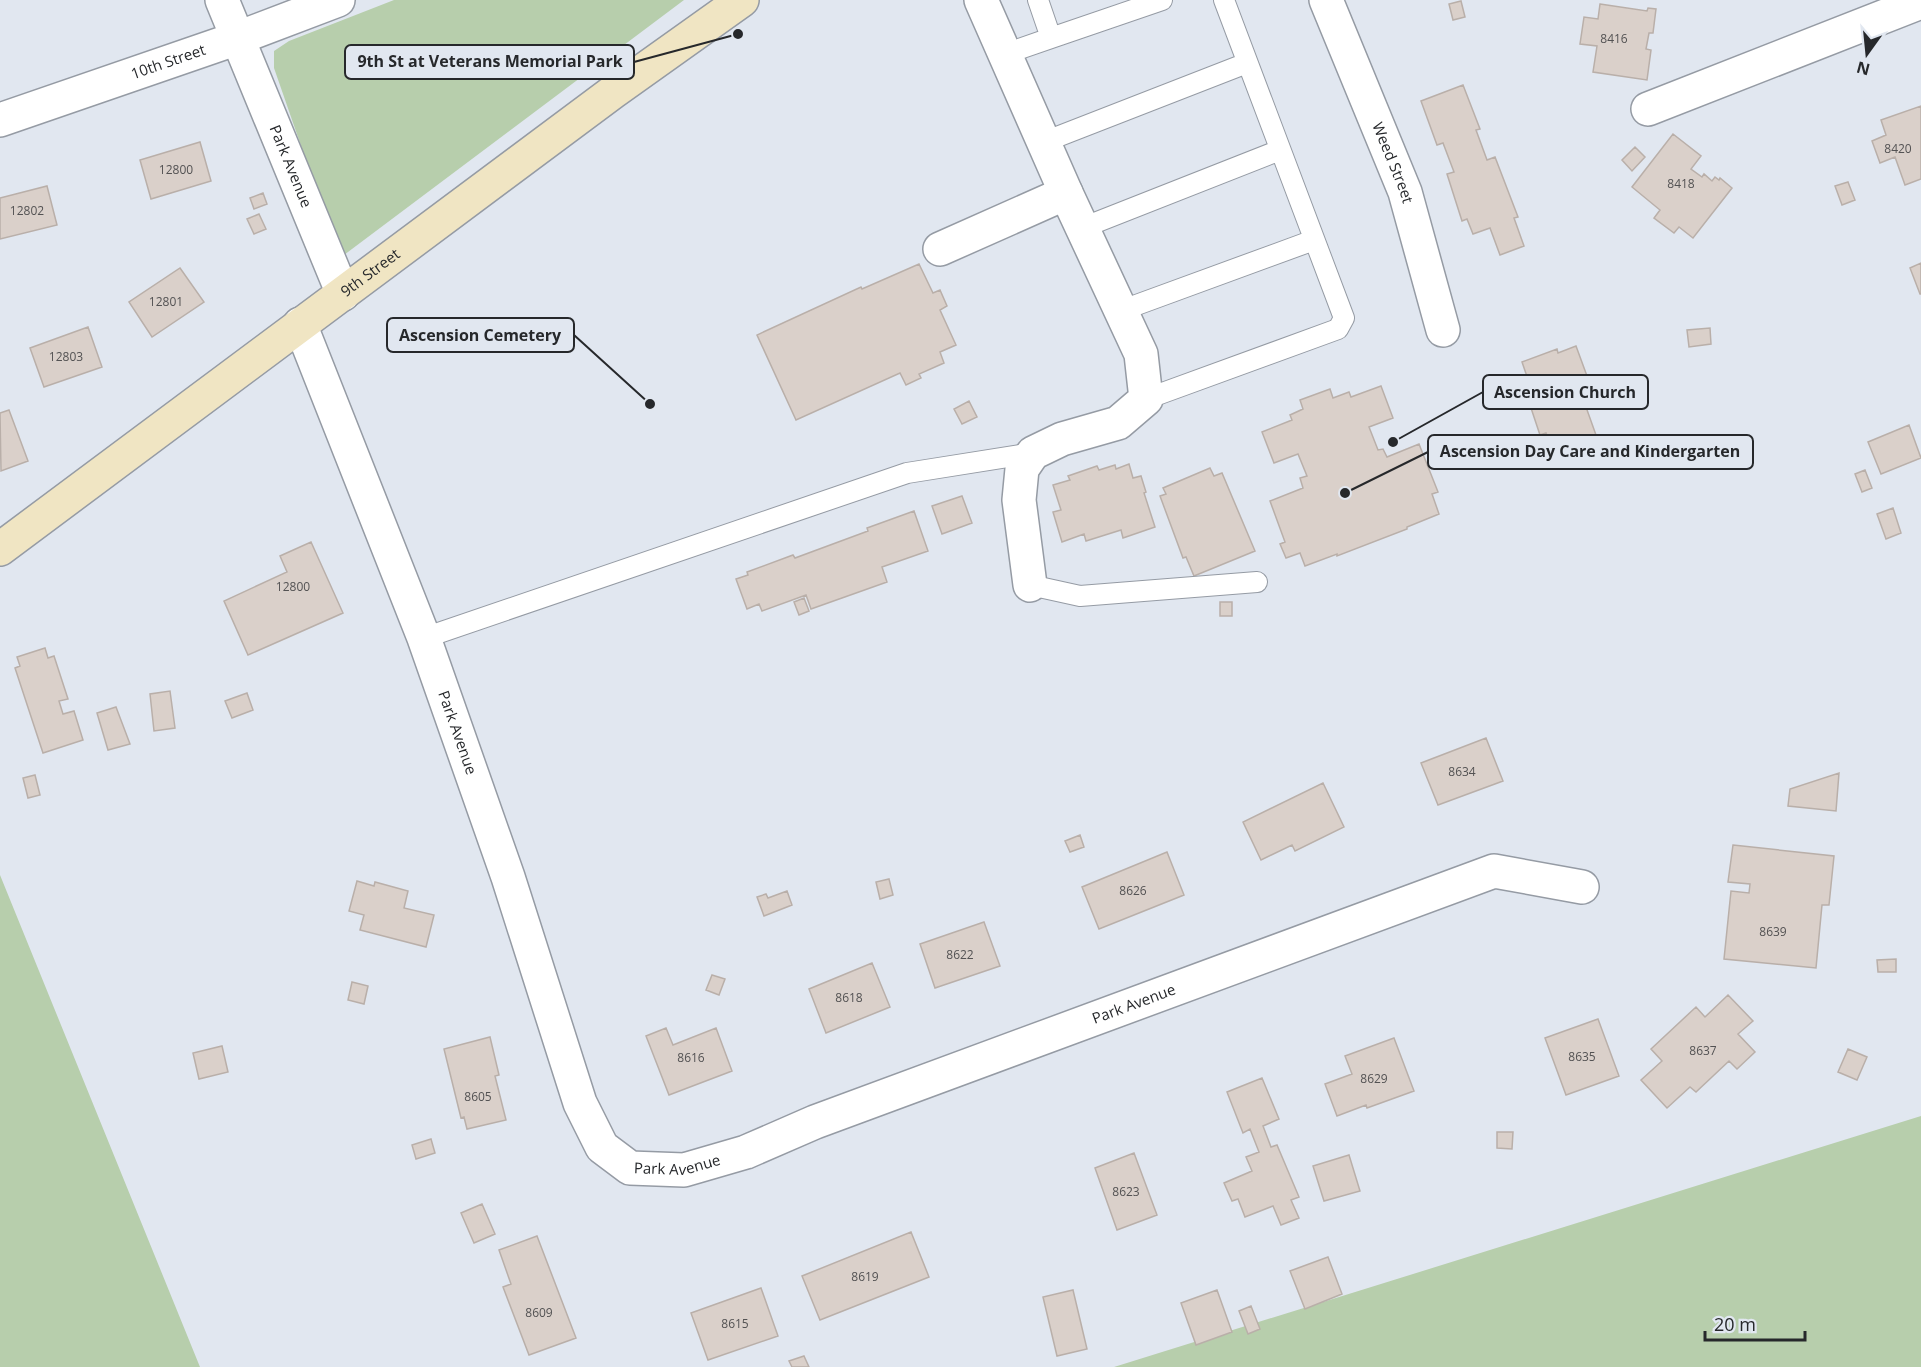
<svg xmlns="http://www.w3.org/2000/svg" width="1921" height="1367" viewBox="0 0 1921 1367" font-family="'Open Sans',sans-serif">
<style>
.green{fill:#b7ceac}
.building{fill:#dad0ca;stroke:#b9afa9;stroke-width:1.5}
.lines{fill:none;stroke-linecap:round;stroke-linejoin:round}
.service-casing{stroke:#959ba4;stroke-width:22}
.minor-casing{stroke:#959ba4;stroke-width:36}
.secondary-casing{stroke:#959ba4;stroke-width:36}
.service{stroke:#fff;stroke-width:20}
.minor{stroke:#fff;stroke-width:33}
.secondary{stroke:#f0e5c3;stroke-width:33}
.labels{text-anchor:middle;stroke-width:5;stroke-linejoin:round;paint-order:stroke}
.number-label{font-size:12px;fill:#535253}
.street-label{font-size:15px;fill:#26282b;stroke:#e1e7f0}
.leader{fill:none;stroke:#26282b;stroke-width:2}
.callout-dot{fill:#26282b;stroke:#e1e7f0;stroke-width:2}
.callout{fill:#e1e7f0;stroke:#26282b;stroke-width:2}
.callout-label{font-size:16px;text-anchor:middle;font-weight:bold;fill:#26282b}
</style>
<rect width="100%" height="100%" fill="#e1e7f0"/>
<!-- green -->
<path class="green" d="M394,0H684L340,258L274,68V51L289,41Z
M0,875L200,1367H0Z
M1921,1116V1367H1114Z"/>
<!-- building -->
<path class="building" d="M1461,1L1465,17L1453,20L1449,4Z
M1600,4L1647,11L1648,8L1656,9L1653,33H1649L1646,49L1651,50L1647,80L1593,72L1597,46L1580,44L1584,17L1598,19Z
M1463,85L1480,129L1476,130L1487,160L1495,157L1518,217L1514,218L1524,246L1500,255L1490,228L1473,234L1467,219L1462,221L1447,174L1454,172L1443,143L1437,145L1421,101Z
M1921,106V179L1905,185L1895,157L1880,163L1872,141L1886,135L1881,120Z
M1673,134L1701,156L1691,169L1702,177L1704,174L1712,181L1715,177L1719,180L1720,178L1732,188L1693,238L1679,227L1674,233L1654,218L1660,210L1632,187Z
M200,142L211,181L151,199L140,160Z
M1635,147L1645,157L1632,171L1622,160Z
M1848,182L1855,200L1842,205L1835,186Z
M47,186L57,225L0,239V198Z
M263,193L267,204L254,209L250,198Z
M259,214L266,229L254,234L247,219Z
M1921,263V294H1920L1910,268Z
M919,264L933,293L940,290L947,306L940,310L956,345L940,352L944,363L919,374L921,378L906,385L900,373L796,420L757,335L861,287L862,289Z
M180,268L204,302L152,337L129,302Z
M88,327L102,367L44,387L30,348Z
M1710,328L1711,344L1689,347L1687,330Z
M1576,346L1587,376L1576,379L1596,435L1553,451L1546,433L1540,435L1526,393L1532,391L1522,362L1557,349L1558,353Z
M1381,386L1393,418L1369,427L1378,450L1383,449L1387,457L1419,444L1438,492L1432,494L1439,514L1407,527V529L1337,556V554L1305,566L1300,553L1286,558L1280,544L1285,542L1270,501L1303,488L1300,478L1307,476L1298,454L1274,463L1262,432L1292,420L1290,415L1303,409L1300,400L1330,389L1333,398L1349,392L1351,397Z
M969,401L977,417L962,424L954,409Z
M9,410L28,461L1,471L0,413Z
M1909,425L1921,458L1881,474L1868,442Z
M1129,464L1133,478L1141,476L1146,492L1144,493L1155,527L1123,538L1121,530L1086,541L1084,534L1062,542L1053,512L1061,510L1053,485L1070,480L1068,476L1097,466L1099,470L1115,465L1116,469Z
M1210,468L1214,476L1222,473L1255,551L1194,576L1186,557L1183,558L1160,496L1166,494L1163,488Z
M1865,470L1872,488L1862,492L1855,474Z
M962,496L972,523L942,534L932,506Z
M1893,508L1901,533L1886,539L1877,514Z
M914,511L928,551L882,567L887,582L811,609L806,595L762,611L759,604L747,609L736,579L748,575L747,572L793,555L795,558L868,531L867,528Z
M311,542L343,613L248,655L224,601L287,572L280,556Z
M804,598L809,611L799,615L794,602Z
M1220,602H1232V616H1220Z
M45,648L48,658L54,656L68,699L59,701L63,714L74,711L83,740L43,753L15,668L20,666L17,657Z
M170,691L175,728L154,731L150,694Z
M247,693L253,710L232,718L225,701Z
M116,707L130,744L108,750L97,713Z
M1486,738L1503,781L1438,805L1421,763Z
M1839,773L1836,811L1788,806L1790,789Z
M35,775L40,795L28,798L23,778Z
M1323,783L1344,827L1295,851L1292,845L1261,860L1243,822Z
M1080,835L1084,847L1070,852L1065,841Z
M1733,845L1834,856L1829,905H1822L1816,968L1724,959L1731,891L1749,893L1750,884L1728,882Z
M1167,852L1184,895L1099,929L1082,887Z
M889,879L893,895L880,899L876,882Z
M357,881L374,886L375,882L408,891L404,908L434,915L426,947L360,930L364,915L349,911Z
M787,891L792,905L764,916L757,897L766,894L768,898Z
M984,922L1000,966L935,988L920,944Z
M1896,959V972H1878L1877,960Z
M872,963L890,1007L826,1033L809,989Z
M712,975L725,979L719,995L706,990Z
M352,982L368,986L364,1004L348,1000Z
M1728,995L1753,1021L1738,1034L1755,1052L1737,1069L1729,1061L1696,1092L1690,1087L1667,1108L1641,1080L1662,1061L1651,1049L1696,1007L1705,1017Z
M1598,1019L1619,1076L1566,1095L1545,1038Z
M666,1028L673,1045L716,1028L732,1071L669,1095L646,1036Z
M490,1037L499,1075L495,1076L506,1120L467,1129L464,1117L461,1118L444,1049Z
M1394,1038L1414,1091L1367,1108L1366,1105L1337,1116L1325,1084L1352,1074L1345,1056Z
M222,1046L228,1072L199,1079L193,1053Z
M1848,1049L1867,1057L1857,1080L1838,1072Z
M1262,1078L1279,1119L1263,1126L1271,1147L1277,1145L1299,1197L1291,1200L1299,1218L1281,1225L1273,1206L1245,1217L1238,1199L1232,1201L1224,1183L1252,1171L1246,1157L1259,1152L1250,1129L1243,1133L1227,1092Z
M1497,1132H1513L1512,1149L1497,1148Z
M431,1139L435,1153L416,1159L412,1145Z
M1134,1153L1157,1215L1117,1230L1095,1168Z
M1349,1155L1360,1191L1324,1201L1313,1166Z
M482,1204L495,1234L474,1243L461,1213Z
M911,1232L929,1277L820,1320L802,1276Z
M537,1236L576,1338L529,1355L503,1287L511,1284L499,1250Z
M1328,1257L1342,1294L1305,1309L1290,1271Z
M761,1288L778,1336L708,1360L691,1313Z
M1073,1290L1087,1349L1057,1356L1043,1297Z
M1217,1290L1232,1332L1196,1345L1181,1303Z
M1251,1306L1260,1329L1248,1334L1239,1311Z
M804,1356L809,1367H792L789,1361Z"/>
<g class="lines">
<!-- service casing -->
<g class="service-casing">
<path id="service" d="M1051,38L1162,0
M1005,54L1051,38L1038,0
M1044,142L1247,63
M1082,228L1280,150
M1120,311L1314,240
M1146,399L1338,329L1344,318L1224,0
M1030,585L1080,596L1257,582
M424,638L907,473L1033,453"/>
</g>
<!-- minor casing -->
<g class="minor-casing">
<g id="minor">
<path id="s1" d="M222,0L343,294"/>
<path d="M981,0L1066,193L1141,354L1146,399L1118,423L1062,439L1033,453L1022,469L1019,500L1030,585"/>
<path id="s2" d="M1326,0L1405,192L1443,330"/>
<path d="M1648,109L1921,2"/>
<path id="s3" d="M0,120L238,38L338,0"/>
<path d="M940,249L1066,193"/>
<path id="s4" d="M300,324L424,638L508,877L580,1103L602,1147L630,1168L684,1170L746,1152L815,1122L1494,871L1582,887"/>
</g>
</g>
<!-- secondary casing -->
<g class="secondary-casing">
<g id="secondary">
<path id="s5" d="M0,549L613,92L742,0"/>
</g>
</g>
<!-- service -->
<use href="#service" class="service"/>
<!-- minor -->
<use href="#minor" class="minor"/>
<!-- secondary -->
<use href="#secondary" class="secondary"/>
</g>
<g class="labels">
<!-- number labels -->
<g class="number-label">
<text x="1614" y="43">8416</text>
<text x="1898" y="153">8420</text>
<text x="176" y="174">12800</text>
<text x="1681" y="188">8418</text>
<text x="27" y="215">12802</text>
<text x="166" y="306">12801</text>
<text x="66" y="361">12803</text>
<text x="293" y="591">12800</text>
<text x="1462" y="776">8634</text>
<text x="1133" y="895">8626</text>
<text x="1773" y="936">8639</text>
<text x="960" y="959">8622</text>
<text x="849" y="1002">8618</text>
<text x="1703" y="1055">8637</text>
<text x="1582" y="1061">8635</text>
<text x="691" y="1062">8616</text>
<text x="1374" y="1083">8629</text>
<text x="478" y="1101">8605</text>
<text x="1126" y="1196">8623</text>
<text x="865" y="1281">8619</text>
<text x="539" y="1317">8609</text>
<text x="735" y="1328">8615</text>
</g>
<!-- street labels -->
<g class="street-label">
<text dy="5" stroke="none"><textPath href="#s3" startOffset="178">10th Street</textPath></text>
<text dy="5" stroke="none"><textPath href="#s2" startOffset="176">Weed Street</textPath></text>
<text dy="5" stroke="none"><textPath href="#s1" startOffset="180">Park Avenue</textPath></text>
<text dy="5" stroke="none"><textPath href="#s5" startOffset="462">9th Street</textPath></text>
<text dy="5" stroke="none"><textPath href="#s4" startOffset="438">Park Avenue</textPath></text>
<text dy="5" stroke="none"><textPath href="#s4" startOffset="1446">Park Avenue</textPath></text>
<text dy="5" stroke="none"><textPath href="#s4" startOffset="960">Park Avenue</textPath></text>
</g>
</g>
<!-- callouts -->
<path class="leader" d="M738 34L634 62M650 404L574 335M1393 442L1483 392M1345 493L1428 452"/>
<g class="callout-dot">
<circle cx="738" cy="34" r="6"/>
<circle cx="650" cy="404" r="6"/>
<circle cx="1393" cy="442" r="6"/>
<circle cx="1345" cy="493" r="6"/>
</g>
<g class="callout">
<rect x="345" y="45" width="289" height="34" rx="6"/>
<rect x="387" y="318" width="187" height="34" rx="6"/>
<rect x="1483" y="375" width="165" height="34" rx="6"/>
<rect x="1428" y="435" width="325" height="34" rx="6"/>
</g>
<g class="callout-label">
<text x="490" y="67">9th St at Veterans Memorial Park</text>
<text x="480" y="341">Ascension Cemetery</text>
<text x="1565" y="398">Ascension Church</text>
<text x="1590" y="457">Ascension Day Care and Kindergarten</text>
</g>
<!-- north arrow -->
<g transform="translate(1867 54) rotate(195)" stroke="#e1e7f0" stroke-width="4.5" paint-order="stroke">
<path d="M0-4.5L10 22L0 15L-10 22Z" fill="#26282b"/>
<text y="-9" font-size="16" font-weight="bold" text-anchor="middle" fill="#26282b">N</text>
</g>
<!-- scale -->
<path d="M1705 1331v9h100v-9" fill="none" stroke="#26282b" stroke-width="3"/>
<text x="1714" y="1331" font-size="18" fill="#26282b" stroke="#e1e7f0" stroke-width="4.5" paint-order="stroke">20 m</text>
</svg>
